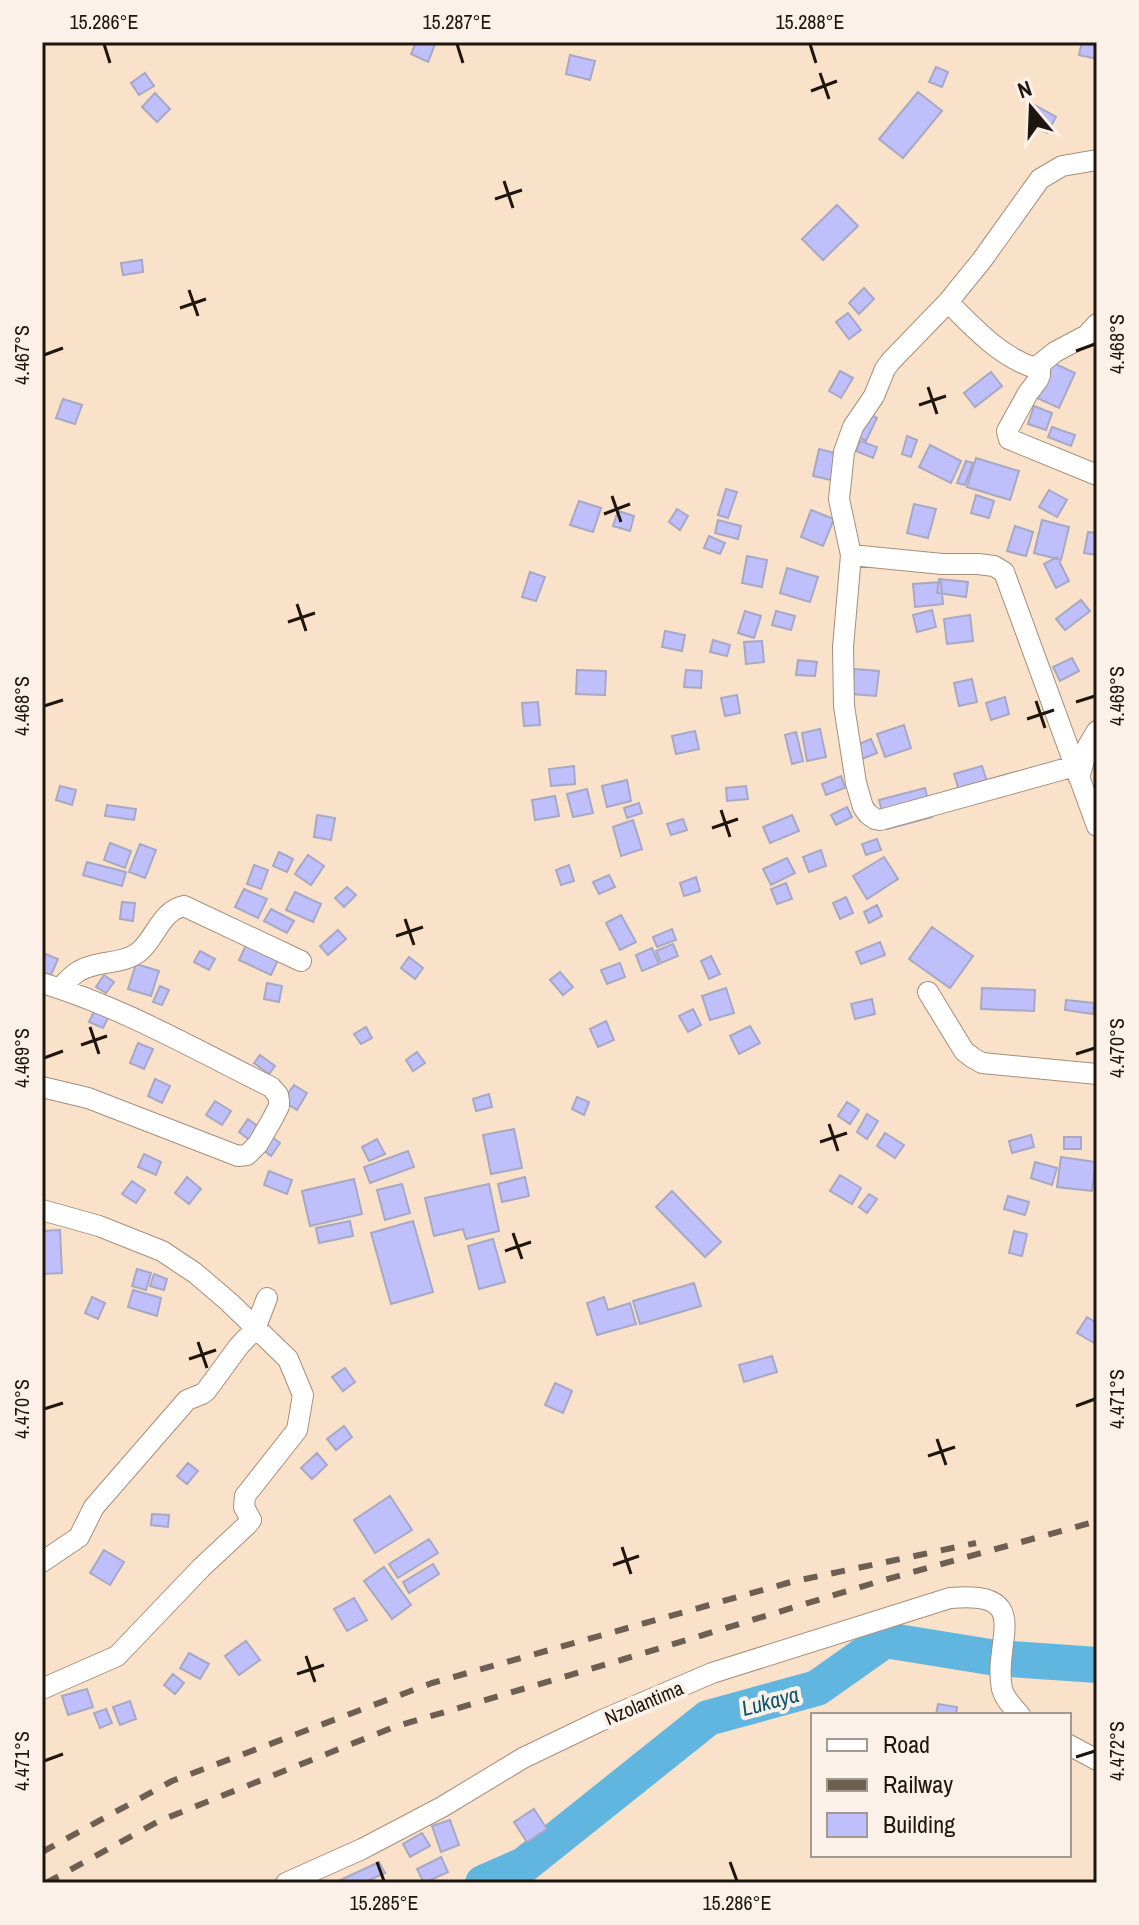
<svg xmlns="http://www.w3.org/2000/svg" width="1139" height="1925" viewBox="0 0 1139 1925" font-family="'Archivo Narrow',sans-serif">
<style>
.lines{fill:none;stroke-linecap:round;stroke-linejoin:round}
.river{stroke:#60b6df;stroke-width:36}
.building{fill:#bfc0fb;stroke:#a7a8c4;stroke-width:2}
.minor-casing{stroke:#a68f7a;stroke-width:22}
.minor{stroke:#fff;stroke-width:20}
.rail{stroke:#6d5f52;stroke-width:6;stroke-dasharray:14 14;stroke-linecap:butt}
.ticks{fill:none;stroke:#1e160e;stroke-width:3}
.labels{text-anchor:middle;stroke-width:8;stroke-linejoin:round;paint-order:stroke}
.street-label{font-size:20px;fill:#1e160e;stroke:#fbf1e8}
.water-label{font-size:22px;font-style:italic;fill:#0b536f;stroke:#fbf1e8}
.neatline{fill:none;stroke:#1e160e;stroke-width:3}
.ticks-label{font-size:20px;text-anchor:middle;fill:#1e160e}
</style>
<rect width="100%" height="100%" fill="#fae1ca"/>
<g class="lines">
<!-- river -->
<path class="river" d="M483,1883L524,1865L708,1718L817,1688L885,1640L996,1658L1097,1665"/>
</g>
<!-- building -->
<path class="building" d="M416,42H436L428,62L411,54Z
M1082,42H1097V59L1079,55Z
M570,55L595,61L590,80L566,74Z
M936,67L948,72L942,87L929,82Z
M145,73L154,86L139,95L131,83Z
M918,92L942,111L903,158L879,139Z
M155,93L170,109L157,122L142,107Z
M1035,105L1056,117L1047,133L1026,121Z
M837,205L858,226L823,260L802,239Z
M142,260L143,272L123,275L121,263Z
M864,288L874,299L859,314L849,303Z
M848,313L861,330L849,339L836,322Z
M1051,362L1075,373L1059,408L1035,397Z
M840,371L853,378L841,398L829,391Z
M991,372L1002,386L975,407L964,393Z
M63,399L82,405L75,424L56,418Z
M1034,406L1052,413L1046,430L1028,424Z
M867,413L877,418L866,441L856,436Z
M1052,427L1075,435L1071,446L1048,437Z
M907,436L917,440L911,457L902,454Z
M860,441L877,447L873,458L856,451Z
M930,445L961,461L951,483L919,467Z
M819,449L838,454L831,480L813,476Z
M976,458L1019,471L1010,500L967,487Z
M966,461L973,463L965,485L957,483Z
M726,489L737,492L728,518L718,515Z
M1049,490L1067,500L1057,517L1039,507Z
M976,495L994,501L989,518L971,513Z
M579,501L601,508L593,532L570,525Z
M914,504L936,509L928,538L907,533Z
M677,509L688,516L680,530L669,522Z
M811,510L834,519L823,546L801,537Z
M618,511L634,516L630,531L613,526Z
M718,520L741,526L738,539L715,533Z
M1042,520L1069,527L1061,560L1034,553Z
M1015,526L1033,532L1026,556L1007,551Z
M1088,532L1097,533V555L1084,553Z
M709,536L725,543L720,554L704,548Z
M747,556L767,560L762,587L742,583Z
M1057,557L1069,581L1056,588L1044,564Z
M787,568L818,577L810,602L780,593Z
M530,572L545,577L536,601L522,597Z
M939,579L968,582L966,597L937,593Z
M941,582L943,604L915,607L913,584Z
M1081,600L1090,611L1065,630L1056,619Z
M932,610L936,627L917,632L913,615Z
M745,611L761,616L754,638L738,633Z
M776,611L795,616L791,630L772,625Z
M970,615L973,641L947,644L944,619Z
M665,631L685,635L682,651L662,647Z
M713,640L730,645L727,656L710,652Z
M762,641L764,662L746,664L744,642Z
M1072,658L1079,671L1060,681L1053,667Z
M798,660L817,662L815,676L796,675Z
M854,669L879,671L876,696L852,694Z
M577,670L606,671L605,695L576,694Z
M686,670L702,671L701,688L684,687Z
M972,679L977,702L959,706L954,683Z
M737,695L740,713L725,716L721,698Z
M1005,697L1009,714L991,720L986,703Z
M538,702L540,725L524,726L522,703Z
M904,725L911,748L885,757L877,734Z
M820,729L826,757L807,761L802,733Z
M695,731L699,749L676,754L672,736Z
M796,732L803,761L792,764L785,735Z
M871,739L877,753L857,761L852,747Z
M574,766L575,784L551,786L549,769Z
M982,766L989,788L961,797L954,774Z
M841,776L845,788L826,795L822,784Z
M627,780L631,801L607,807L602,786Z
M60,786L76,790L72,805L56,800Z
M746,786L748,799L727,801L726,788Z
M925,788L932,817L887,829L879,800Z
M587,789L593,813L573,817L567,794Z
M555,796L559,816L535,820L532,800Z
M639,803L642,813L627,818L624,808Z
M107,805L136,809L134,820L105,816Z
M847,807L852,817L836,825L831,815Z
M317,815L335,818L331,840L314,837Z
M792,815L799,831L770,843L763,827Z
M683,819L687,830L671,835L667,824Z
M633,820L642,849L621,856L613,827Z
M877,839L881,850L866,855L862,844Z
M110,843L131,851L125,868L104,860Z
M140,844L156,850L145,878L129,872Z
M821,850L826,866L809,872L803,857Z
M279,852L293,859L287,872L273,866Z
M308,855L324,866L311,885L295,874Z
M884,857L898,879L867,899L853,876Z
M787,858L795,873L771,885L763,869Z
M87,862L126,872L122,886L83,875Z
M254,865L268,870L261,889L247,884Z
M569,865L574,881L561,885L556,870Z
M609,875L615,887L599,894L593,882Z
M696,877L700,891L684,896L680,883Z
M786,883L792,899L777,904L771,889Z
M347,887L356,895L344,907L335,898Z
M244,889L267,899L258,918L235,907Z
M295,892L321,904L313,922L286,910Z
M846,897L853,913L840,919L833,903Z
M122,902L135,903L133,921L120,919Z
M877,905L882,916L869,923L864,912Z
M271,909L294,921L287,933L264,921Z
M621,915L636,942L620,950L606,923Z
M932,927L973,956L950,988L909,959Z
M672,929L676,940L657,947L653,937Z
M338,930L346,939L328,955L320,946Z
M248,941L280,956L271,975L239,960Z
M880,942L885,955L861,964L856,952Z
M673,944L678,956L661,963L656,951Z
M652,948L659,964L642,971L636,955Z
M200,951L215,959L209,970L194,962Z
M43,953L58,959L51,975L42,972Z
M711,956L720,974L709,979L701,961Z
M409,957L423,968L415,979L401,968Z
M620,963L625,977L607,984L601,970Z
M136,964L159,971L151,996L128,989Z
M560,972L573,987L563,995L550,980Z
M104,975L114,982L106,993L96,987Z
M267,983L282,986L279,1002L264,999Z
M160,986L169,990L162,1005L153,1002Z
M726,988L734,1013L710,1020L702,996Z
M982,988L1035,990L1034,1011L981,1009Z
M872,999L875,1014L855,1019L851,1004Z
M1066,1000L1094,1003L1093,1014L1065,1010Z
M95,1009L109,1016L103,1028L89,1022Z
M693,1009L701,1025L688,1032L679,1016Z
M606,1021L614,1040L598,1047L590,1029Z
M750,1026L760,1043L739,1054L730,1036Z
M366,1027L372,1038L361,1044L354,1034Z
M138,1043L153,1049L144,1069L130,1063Z
M417,1052L425,1063L413,1071L406,1060Z
M260,1055L275,1066L269,1074L254,1063Z
M155,1079L170,1086L162,1103L148,1096Z
M294,1085L307,1093L297,1110L283,1101Z
M489,1094L492,1107L476,1111L473,1099Z
M577,1097L589,1102L584,1115L572,1109Z
M215,1101L231,1111L222,1125L206,1115Z
M847,1102L859,1110L850,1124L838,1116Z
M867,1114L878,1121L867,1139L857,1132Z
M248,1119L280,1143L271,1156L239,1132Z
M514,1129L522,1168L491,1174L483,1135Z
M885,1133L904,1145L895,1158L877,1146Z
M1031,1135L1034,1147L1012,1153L1009,1141Z
M1064,1137H1081V1149H1064Z
M377,1139L385,1154L369,1161L362,1147Z
M408,1151L414,1167L370,1183L364,1167Z
M144,1154L161,1162L156,1175L138,1167Z
M1061,1157L1096,1162L1092,1191L1057,1187Z
M1035,1162L1057,1168L1052,1185L1031,1178Z
M269,1171L292,1180L287,1194L264,1185Z
M840,1175L861,1188L852,1204L830,1191Z
M187,1177L201,1189L189,1204L175,1193Z
M525,1177L529,1196L502,1202L498,1184Z
M354,1179L362,1214L310,1226L302,1191Z
M132,1181L145,1190L136,1203L122,1194Z
M402,1184L410,1213L385,1220L377,1190Z
M489,1184L499,1231L466,1239L463,1229L434,1236L425,1198Z
M672,1191L721,1242L705,1257L656,1207Z
M869,1194L877,1199L867,1213L859,1207Z
M1008,1196L1029,1202L1025,1215L1004,1209Z
M350,1221L353,1236L319,1243L316,1228Z
M413,1221L433,1292L391,1304L371,1233Z
M60,1230L62,1273L42,1274V1231Z
M1014,1231L1027,1234L1022,1256L1009,1253Z
M493,1239L505,1282L479,1289L468,1246Z
M137,1269L151,1273L146,1290L132,1286Z
M154,1274L167,1279L164,1290L150,1286Z
M694,1283L701,1306L640,1324L633,1301Z
M133,1290L161,1298L157,1316L128,1307Z
M92,1297L105,1303L98,1319L85,1313Z
M604,1297L608,1310L630,1303L636,1324L597,1335L587,1303Z
M1087,1317L1097,1323V1339L1094,1343L1077,1333Z
M772,1356L777,1372L744,1382L739,1365Z
M345,1368L355,1382L343,1391L332,1377Z
M555,1383L572,1391L563,1413L545,1405Z
M344,1426L352,1437L336,1450L327,1439Z
M317,1453L327,1465L312,1479L301,1468Z
M188,1463L198,1471L187,1484L177,1476Z
M390,1496L412,1530L375,1553L354,1520Z
M152,1514L169,1515L168,1527L151,1525Z
M429,1539L438,1553L398,1578L389,1564Z
M104,1550L124,1562L110,1585L90,1573Z
M433,1564L439,1574L409,1593L403,1582Z
M384,1567L411,1605L392,1619L364,1581Z
M354,1598L367,1620L347,1631L334,1609Z
M246,1641L260,1660L239,1675L225,1656Z
M189,1653L209,1664L200,1679L180,1668Z
M173,1674L184,1683L175,1694L164,1685Z
M87,1689L93,1707L68,1715L62,1696Z
M130,1701L136,1719L120,1725L113,1707Z
M938,1704L957,1707L956,1715H936Z
M106,1709L112,1723L100,1728L94,1713Z
M534,1809L547,1829L527,1842L514,1822Z
M450,1820L459,1845L441,1852L432,1826Z
M422,1833L430,1846L410,1857L403,1844Z
M441,1857L448,1872L424,1883L417,1869Z
M379,1862L385,1873L363,1883H334Z"/>
<g class="lines">
<!-- minor casing -->
<g class="minor-casing">
<path id="minor" d="M948,302C973,327 1000,357 1035,368L1055,352L1087,335L1097,324
M1040,365V375L1038,380L1028,393L1007,431L1009,439L1097,475
M851,555L942,564H978L994,566L1004,572L1097,826
M1075,766L880,820L875,819L868,814L863,807L856,783L844,706L843,647L851,555L839,499L844,452L853,427L874,396L885,369L891,361L948,302L982,260L1040,179L1062,166L1097,160
M1079,778L1088,746L1097,731
M42,983C122,1007 196,1050 271,1087L278,1095L279,1101V1106L273,1118L258,1144L247,1155L238,1156L88,1098L42,1087
M60,988C66,982 72,975 79,971C97,960 124,965 140,951C156,937 161,911 184,906L301,961
M928,992L964,1051L973,1058L982,1063L1097,1074
M42,1210L99,1226L162,1251L195,1273L229,1302L288,1359L303,1395L297,1430L245,1496L244,1507L251,1520L247,1525L201,1568L117,1656L42,1689
M42,1562L79,1537L94,1507L187,1400L202,1394L206,1391L239,1346L255,1329L267,1298
M1069,1745L1097,1760
M286,1883L362,1849L442,1807L523,1758L600,1721L712,1673L950,1598C1036,1590 992,1642 1002,1689C1005,1700 1013,1707 1020,1715"/>
</g>
<!-- minor -->
<use href="#minor" class="minor"/>
<!-- rail -->
<path class="rail" d="M42,1852L172,1781L432,1683L791,1582L976,1543
M46,1883L159,1821L394,1727L621,1660L877,1582L1097,1521"/>
</g>
<!-- ticks -->
<path class="ticks" d="M104,44L110,63M457,44L463,63M810,44L816,63M820,73L829,99M811,91L837,81M504,181L513,208M495,199L522,190M189,290L198,316M180,308L206,299M1076,351L1095,344M44,355L63,348M928,387L937,414M919,405L946,396M612,496L621,522M604,514L630,504M297,604L306,631M288,622L315,613M1036,701L1045,728M1076,702L1095,696M44,706L63,700M1027,719L1054,710M721,810L730,837M712,828L738,819M405,919L414,945M396,936L423,927M90,1027L99,1054M81,1045L107,1036M1076,1054L1095,1048M44,1058L63,1051M829,1124L838,1151M820,1142L847,1133M513,1233L522,1259M505,1251L531,1242M198,1342L207,1368M189,1359L216,1350M1076,1406L1095,1399M44,1409L63,1403M937,1439L946,1465M928,1456L955,1447M622,1547L631,1574M613,1565L639,1556M306,1656L315,1682M297,1674L324,1665M1076,1757L1095,1751M44,1761L63,1754M377,1862L384,1881M730,1862L737,1881"/>
<g class="labels">
<!-- street labels -->
<g class="street-label">
<text transform="translate(644 1703) rotate(-23)" y="7">Nzolantima</text>
</g>
<!-- water labels -->
<g class="water-label">
<text transform="translate(770 1701) rotate(-15)" y="8">Lukaya</text>
</g>
</g>
<!-- border -->
<rect width="1139" height="1925" fill="none" stroke="#fbf1e8" stroke-width="88"/>
<!-- legend -->
<rect x="811" y="1713" width="260" height="144" fill="#fbf1e8" stroke="#a39991" stroke-width="2"/>
<rect x="827" y="1739" width="40" height="12" fill="#ffffff" stroke="#a39991" stroke-width="2"/>
<text x="883" y="1753" font-size="24" fill="#1e160e">Road</text>
<rect x="827" y="1779" width="40" height="12" fill="#6d5f52" stroke="#a39991" stroke-width="2"/>
<text x="883" y="1793" font-size="24" fill="#1e160e">Railway</text>
<rect x="827" y="1813" width="40" height="24" fill="#bfc0fb" stroke="#a39991" stroke-width="2"/>
<text x="883" y="1833" font-size="24" fill="#1e160e">Building</text>
<!-- north arrow -->
<g transform="translate(1031 108) rotate(341)" stroke="#fbf1e8" stroke-width="6" paint-order="stroke">
<path d="M0-6L14 30L0 20L-14 30Z" fill="#1e160e"/>
<text y="-12" font-size="22" font-weight="bold" text-anchor="middle" fill="#1e160e">N</text>
</g>
<rect x="44" y="44" width="1051" height="1837" class="neatline"/>
<g class="ticks-label">
<text x="104" y="29">15.286°E</text>
<text x="457" y="29">15.287°E</text>
<text x="810" y="29">15.288°E</text>
<text transform="translate(1117 344) rotate(-90)" y="7">4.468°S</text>
<text transform="translate(22 355) rotate(-90)" y="7">4.467°S</text>
<text transform="translate(1117 696) rotate(-90)" y="7">4.469°S</text>
<text transform="translate(22 706) rotate(-90)" y="7">4.468°S</text>
<text transform="translate(1117 1048) rotate(-90)" y="7">4.470°S</text>
<text transform="translate(22 1058) rotate(-90)" y="7">4.469°S</text>
<text transform="translate(1117 1399) rotate(-90)" y="7">4.471°S</text>
<text transform="translate(22 1409) rotate(-90)" y="7">4.470°S</text>
<text transform="translate(1117 1751) rotate(-90)" y="7">4.472°S</text>
<text transform="translate(22 1761) rotate(-90)" y="7">4.471°S</text>
<text x="384" y="1910">15.285°E</text>
<text x="737" y="1910">15.286°E</text>
</g>
</svg>
